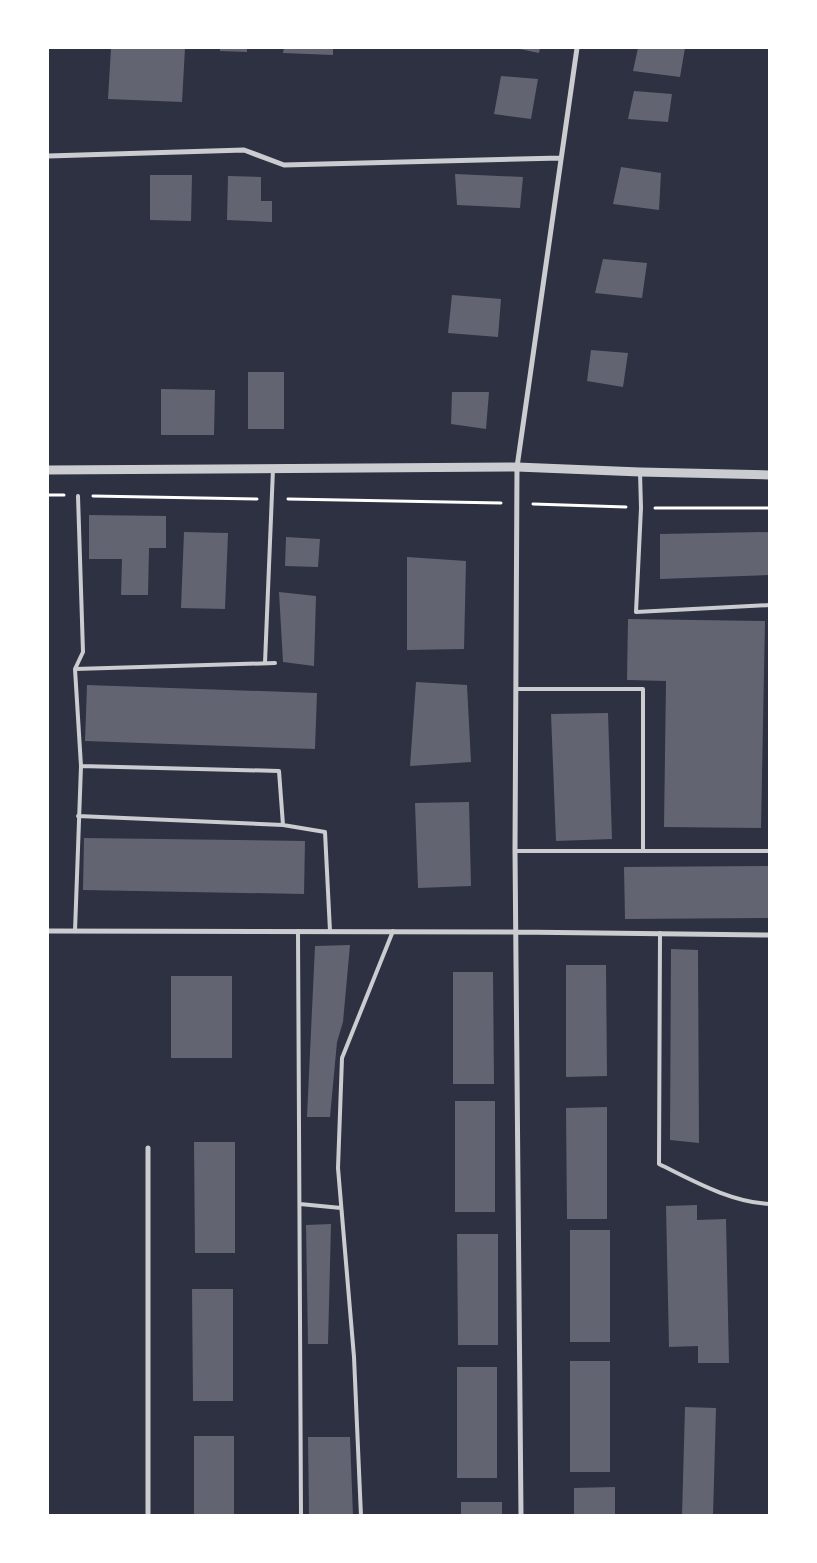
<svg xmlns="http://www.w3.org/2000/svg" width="817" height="1563" viewBox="0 0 817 1563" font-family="Rubik,sans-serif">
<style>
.building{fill:#626471}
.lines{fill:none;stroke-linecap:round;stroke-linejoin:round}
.path{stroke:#fff;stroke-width:3}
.service{stroke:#caccd0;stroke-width:4}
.minor{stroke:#caccd0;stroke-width:5}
.tertiary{stroke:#caccd0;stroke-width:9}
</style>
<rect width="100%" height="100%" fill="#2d3142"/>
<!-- building -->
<path class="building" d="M111,48H185L182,102L108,99Z
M220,48H247V52L220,51Z
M284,48H333V55L283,53Z
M515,48H540L539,53Z
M638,48H685L680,77L633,71Z
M501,76L538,79L531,119L494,114Z
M634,91L672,94L668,122L628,119Z
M621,167L661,173L659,210L613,204Z
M455,174L523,177L520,208L457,205Z
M150,175H192L191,221L150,220Z
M228,176L261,177V201H272V222L227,220Z
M603,259L647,263L642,298L595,293Z
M452,295L501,299L498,337L448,333Z
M591,350L628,353L623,387L587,381Z
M248,372H284V429H248Z
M161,389L215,390L214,435H161Z
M452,392H489L486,429L451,424Z
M89,515L166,516V548H149L148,595H121L122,559H89Z
M184,532L228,533L225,609L181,608Z
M770,532V575L660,579V534Z
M286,537L320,539L318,567L285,566Z
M407,557L466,561L464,649L407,650Z
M279,592L316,596L314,666L283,662Z
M628,619L765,621L761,828L664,827L666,681L627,680Z
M416,682L467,685L471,762L410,766Z
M87,685L317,693L315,749L85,741Z
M608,713L612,839L556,841L551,714Z
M469,802L471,886L418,888L415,803Z
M84,838L305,841L304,894L83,890Z
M770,866V918L625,919L624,867Z
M350,945L343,1022L337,1042L330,1117H307L315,946Z
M671,949L698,950L699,1143L670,1140Z
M566,965H606L607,1076L566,1077Z
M453,972H493L494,1084H453Z
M171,976H232V1058H171Z
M455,1101H495V1212H455Z
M607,1107V1219H567L566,1108Z
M194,1142H235V1253H195Z
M697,1205V1220L726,1219L729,1363H698V1346L669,1347L666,1206Z
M331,1224L328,1344H308L306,1225Z
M570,1230H610V1342H570Z
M457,1234H498V1345H458Z
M192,1289H233V1401H193Z
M570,1361H610V1472H570Z
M457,1367H497V1478H457Z
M685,1407L716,1408L713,1516H682Z
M194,1436H234V1516H194Z
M308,1437H350L353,1516H309Z
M615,1487V1516H574V1488Z
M461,1502H502V1516H461Z"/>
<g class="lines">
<!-- path -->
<path class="path" d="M48,495H64
M93,496L257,499
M288,499L501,503
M533,504L626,507
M655,508H770"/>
<!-- service -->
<path class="service" d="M640,472L641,508L636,612L770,605
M265,663L273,469
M75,669L275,663
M517,689H643V850
M78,816L283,825L279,771L81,766
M283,825L325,832L330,931
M515,851H770
M75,931L81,766L75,669L83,652L78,496
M298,931L301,1516
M660,933L659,1164C694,1181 730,1202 770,1204
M300,1204L341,1208
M361,1516L354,1357L338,1168L342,1058L393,931"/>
<!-- minor -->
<path class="minor" d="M48,156L244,150L284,165L561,158
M48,931L516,932L770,935
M148,1516V1148
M521,1516L515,851L517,467L577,48"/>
<!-- tertiary -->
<path class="tertiary" d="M48,470L517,467L640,472L770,475"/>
</g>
<!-- border -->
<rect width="817" height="1563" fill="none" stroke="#ffffff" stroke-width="98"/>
</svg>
